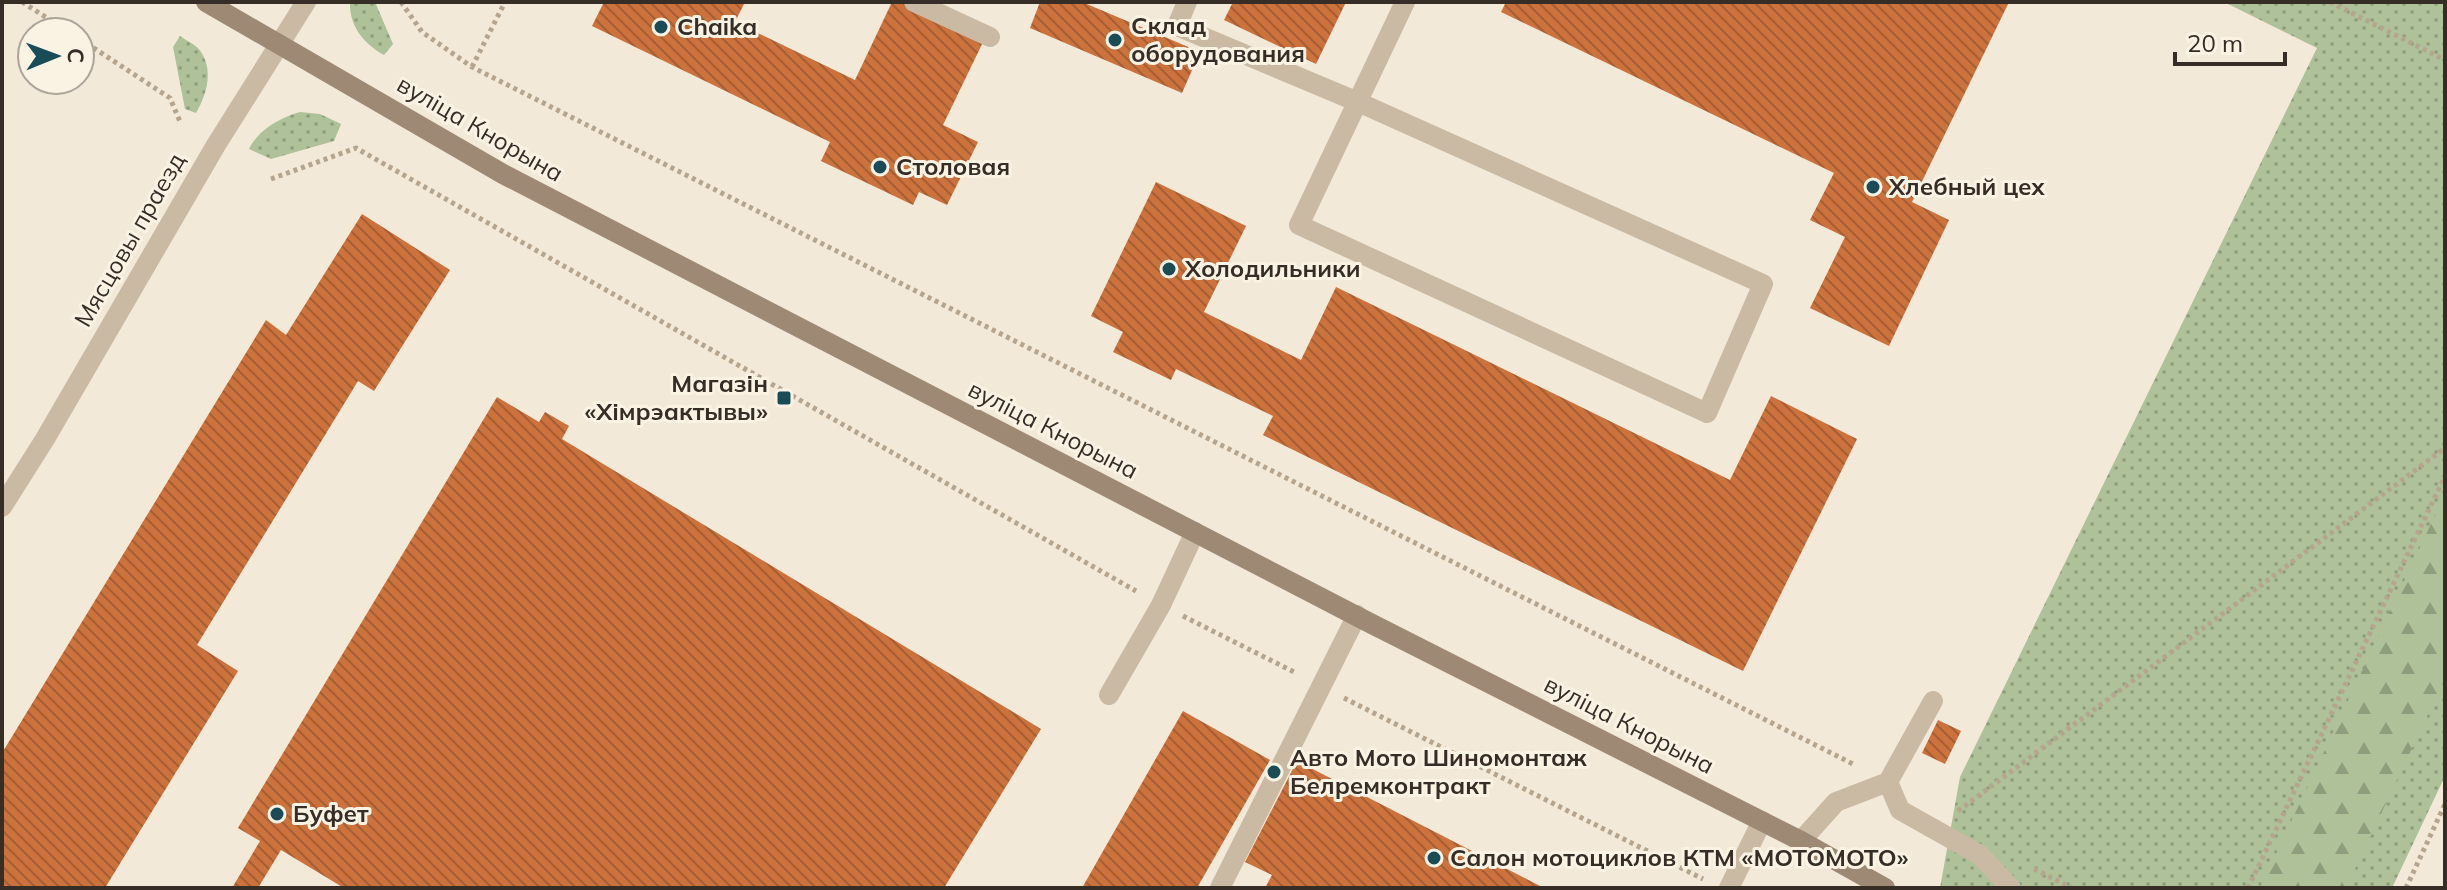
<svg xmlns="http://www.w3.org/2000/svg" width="2447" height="890" viewBox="0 0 2447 890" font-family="Mulish,sans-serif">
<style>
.grass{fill:url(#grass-dots)}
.forest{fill:url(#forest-firs)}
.building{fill:url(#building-back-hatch)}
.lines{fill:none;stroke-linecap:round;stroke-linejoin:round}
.path{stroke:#b6a58e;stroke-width:5;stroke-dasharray:4 4;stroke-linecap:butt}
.lane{stroke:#cabaa4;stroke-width:20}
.street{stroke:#cabaa4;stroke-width:20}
.secondary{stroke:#9e8975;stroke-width:20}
.poi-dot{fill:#1a4c58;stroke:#faf3e4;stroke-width:3}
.labels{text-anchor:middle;stroke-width:6;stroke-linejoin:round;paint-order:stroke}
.poi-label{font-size:24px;font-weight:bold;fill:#352d26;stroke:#faf3e4;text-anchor:start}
.street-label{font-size:24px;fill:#352d26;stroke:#faf3e4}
</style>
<defs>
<pattern id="grass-dots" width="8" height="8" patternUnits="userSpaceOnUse" patternTransform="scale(2)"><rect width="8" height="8" fill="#aec198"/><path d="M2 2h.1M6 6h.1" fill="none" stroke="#8e9d7c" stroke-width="1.8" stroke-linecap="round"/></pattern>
<pattern id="forest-firs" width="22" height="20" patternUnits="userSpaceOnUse" patternTransform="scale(2)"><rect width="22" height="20" fill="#aec198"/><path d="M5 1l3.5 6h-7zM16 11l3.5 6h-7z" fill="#8e9d7c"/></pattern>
<pattern id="building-back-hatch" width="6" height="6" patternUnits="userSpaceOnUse" patternTransform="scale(2)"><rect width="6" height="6" fill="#cb723d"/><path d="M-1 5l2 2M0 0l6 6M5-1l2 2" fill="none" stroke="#a65e33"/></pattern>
</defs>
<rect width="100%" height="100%" fill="#f2e9d8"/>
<!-- grass -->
<path class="grass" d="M350,2H375L393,44L384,55C364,44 349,26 350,2Z
M2224,2H2445V776L2392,888H1940L1960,777L2317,48Z
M180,36C187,41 197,45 201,52C214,71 206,96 196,113L185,109L173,47Z
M300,112L320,114L341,124L334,141L271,159L249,149C259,129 280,118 300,112Z"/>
<!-- forest -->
<path class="forest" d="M2445,494V678L2346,888H2260Z"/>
<!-- building -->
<path class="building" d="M604,2H745L735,22L855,80L892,2H907L984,40L943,125L978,142L947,205L919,192L913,205L821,161L830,142L592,26Z
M1040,2H1082L1200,52L1182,93L1030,28Z
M1233,2H1346L1316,64L1224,20Z
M1506,2H2009L1912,202L1949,220L1889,346L1810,308L1845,237L1810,220L1834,173L1501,12Z
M1156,182L1246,226L1204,312L1301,360L1336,287L1730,480L1771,396L1857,439L1743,671L1263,435L1273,416L1176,369L1171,380L1113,352L1123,332L1091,316Z
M362,214L450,270L374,391L358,381L197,645L238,671L105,888H2V753L266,320L286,335Z
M497,397L539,422L545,412L569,426L562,439L1041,729L944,888H344L281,850L258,888H232L260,841L238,828Z
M1183,711L1270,760L1197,888H1082Z
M1938,720L1961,731L1945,764L1922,753Z
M1297,761L1544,888H1265L1272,875L1245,862Z"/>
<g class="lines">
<!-- path -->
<path class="path" d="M22,2L69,32
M401,2L422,32L472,67L1855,765
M2330,2L2445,60
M80,39L170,98L181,124
M472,67L505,2
M271,179L356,148L1136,591
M1183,616L1296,673
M1344,698L1703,879
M1958,811L2445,448
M2034,869L2072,888
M2248,888L2445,476
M2406,888L2445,804"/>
<!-- lane -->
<path class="lane" d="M914,2L990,37
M1187,2L1177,26L1358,102L1763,284L1707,413L1299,225L1405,2
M1109,695L1161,605L1195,532
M1888,782L1900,810L1980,855L2011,888
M1801,841L1836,802L1888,782L1933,701
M1220,888L1357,615
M1729,888L1762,821"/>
<!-- street -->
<path class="street" d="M2,507L45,439L216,145L306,2"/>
<!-- secondary -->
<path class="secondary" d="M206,2L503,174L1368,622L1801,841L1885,888"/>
</g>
<!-- markers -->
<g class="poi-dot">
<circle cx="661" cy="27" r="8"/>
<circle cx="1115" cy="40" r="8"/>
<circle cx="880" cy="167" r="8"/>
<circle cx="1873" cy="187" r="8"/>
<circle cx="1169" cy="269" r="8"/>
<rect x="776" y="390" width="16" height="16" rx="4"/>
<circle cx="1274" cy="772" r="8"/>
<circle cx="277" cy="814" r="8"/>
<circle cx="1434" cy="858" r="8"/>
</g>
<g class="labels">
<!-- poi labels -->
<g class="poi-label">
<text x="1131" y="34">Склад<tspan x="1131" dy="28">оборудования</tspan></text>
<text x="677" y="35">Chaika</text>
<text x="896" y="175">Столовая</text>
<text x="1889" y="195">Хлебный цех</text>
<text x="1185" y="277">Холодильники</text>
<text x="768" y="392" text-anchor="end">Магазін<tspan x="768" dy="28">«Хімрэактывы»</tspan></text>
<text x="1290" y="766">Авто Мото Шиномонтаж<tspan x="1290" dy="28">Белремконтракт</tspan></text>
<text x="293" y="822">Буфет</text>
<text x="1450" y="866">Салон мотоциклов КТМ «МОТОМОТО»</text>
</g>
<!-- street labels -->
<g class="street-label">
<text transform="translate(480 129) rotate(30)" y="8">вуліца Кнорына</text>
<text transform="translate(130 240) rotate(-60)" y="8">Мясцовы праезд</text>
<text transform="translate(1053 430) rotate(27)" y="8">вуліца Кнорына</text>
<text transform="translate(1629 725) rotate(27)" y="8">вуліца Кнорына</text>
</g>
</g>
<!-- border -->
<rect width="2447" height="890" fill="none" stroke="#352d26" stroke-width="8"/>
<!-- north arrow -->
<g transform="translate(56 56) rotate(89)"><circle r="38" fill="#faf3e4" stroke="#aba498" stroke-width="2"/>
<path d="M0-6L14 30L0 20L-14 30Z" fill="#1a4c58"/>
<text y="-12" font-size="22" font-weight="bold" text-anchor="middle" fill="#352d26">С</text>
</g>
<!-- scale -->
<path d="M2175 52v12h110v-12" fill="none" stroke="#352d26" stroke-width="4"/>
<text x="2187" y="52" font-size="24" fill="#352d26" stroke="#faf3e4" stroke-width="6" paint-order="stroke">20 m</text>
</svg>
